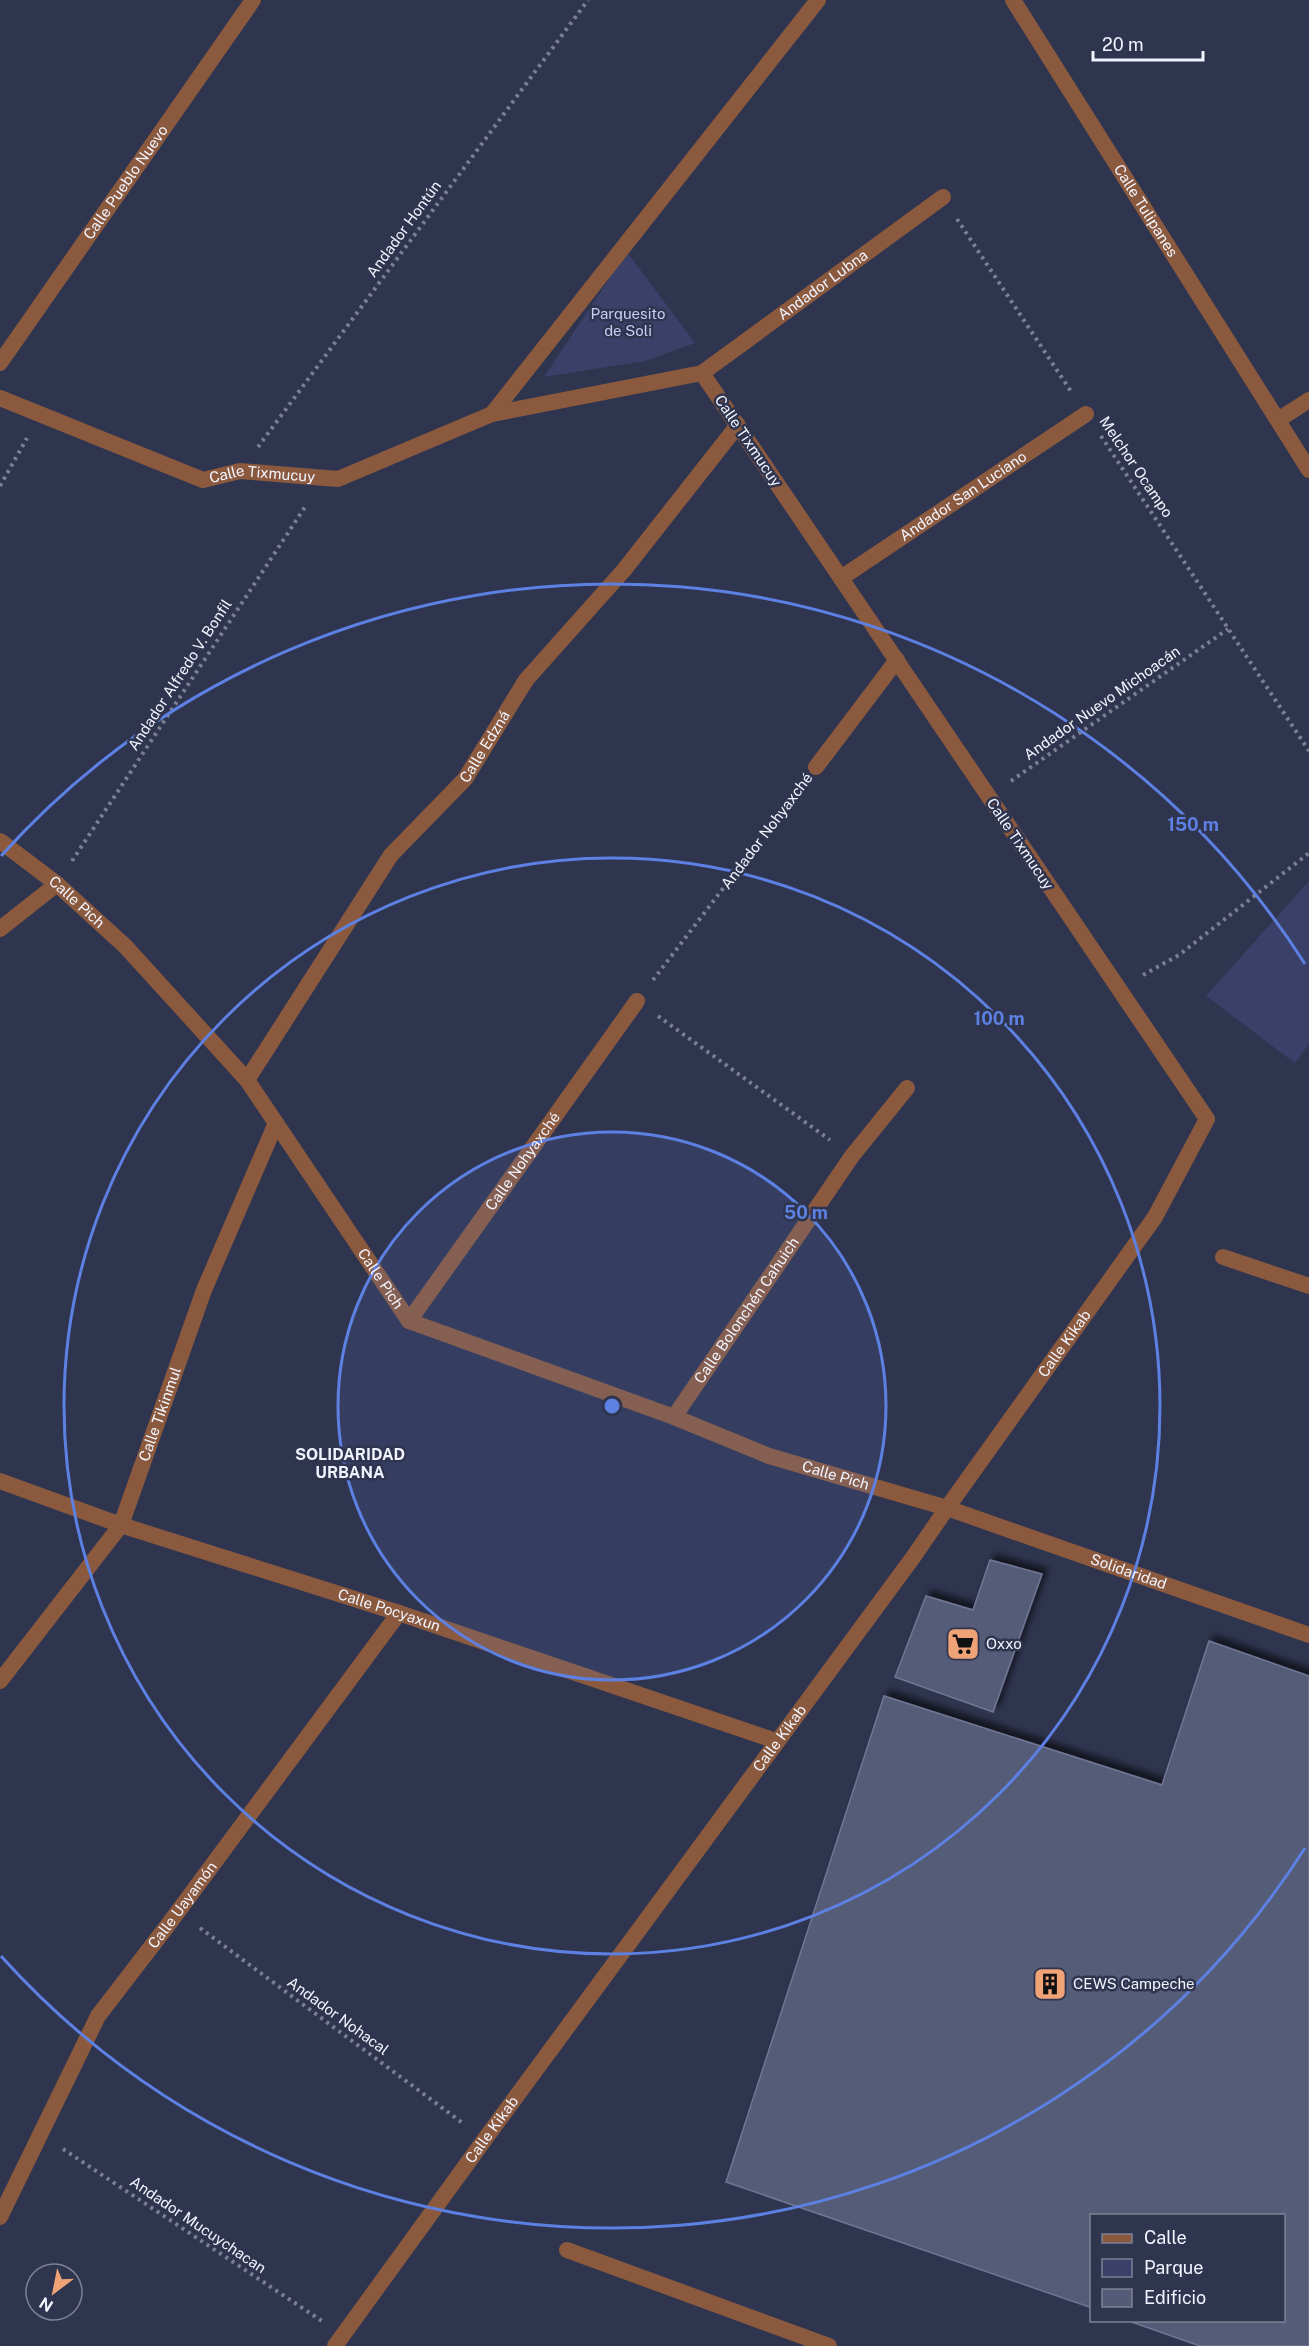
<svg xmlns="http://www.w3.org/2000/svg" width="1309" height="2346" viewBox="0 0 1309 2346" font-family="'Public Sans',sans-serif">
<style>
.green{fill:#3a4068}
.building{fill:#555b77;stroke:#707694;stroke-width:1.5;filter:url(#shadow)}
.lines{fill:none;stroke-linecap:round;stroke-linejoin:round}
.path{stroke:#7b7f93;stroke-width:4;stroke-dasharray:3 4.5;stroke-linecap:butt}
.service{stroke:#8b5a3e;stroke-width:16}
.minor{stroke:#8b5a3e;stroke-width:16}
.tertiary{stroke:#8b5a3e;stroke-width:16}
.ring{fill:none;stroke:#5d80e3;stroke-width:3}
.labels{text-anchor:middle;stroke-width:5;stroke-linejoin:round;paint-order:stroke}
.street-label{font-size:15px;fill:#f1f4fe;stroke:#30354f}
.park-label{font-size:15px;fill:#c6cef6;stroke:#30354f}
.poi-label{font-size:15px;fill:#f1f4fe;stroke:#30354f;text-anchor:start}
.neighbourhood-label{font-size:16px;font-weight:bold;fill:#f1f4fe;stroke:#30354f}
.centre{fill:#5d80e3;stroke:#30354f;stroke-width:3}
.ring-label{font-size:18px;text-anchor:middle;font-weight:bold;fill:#5d80e3;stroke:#30354f;stroke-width:5;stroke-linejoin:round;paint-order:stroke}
</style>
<defs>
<filter id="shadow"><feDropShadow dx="5.5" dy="-5.5" stdDeviation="3" flood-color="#0009"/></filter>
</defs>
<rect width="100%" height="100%" fill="#30354f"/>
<!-- green -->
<path class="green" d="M627,252L695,343L645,361L544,377Z
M1309,881V1044L1295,1063L1206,996Z"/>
<!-- building -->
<path class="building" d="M990,1560L1042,1574L993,1712L895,1677L926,1596L973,1610Z
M1209,1641L1309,1676V2346H1200L1126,2320H1284V2216H1092V2308L726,2182L884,1696L1162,1785Z"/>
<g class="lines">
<!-- path -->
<path class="path" d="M957,219L1072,393
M1101,436L1309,751
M258,447L588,0
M0,486L27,438
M1011,781L1228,629
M72,861L307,504
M1143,975L1179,955L1309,853
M653,980L800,788
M658,1016L830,1140
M200,1928L464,2124
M63,2149L322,2321"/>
<!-- service -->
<path class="service" d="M567,2250L829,2346"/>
<!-- minor -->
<g class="minor">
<path id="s1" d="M1013,0L1309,470"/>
<path id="s2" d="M0,363L253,0"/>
<path id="s3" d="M0,398L203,480L240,471L338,479L492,414L702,373L943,197"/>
<path d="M492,414L818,0"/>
<path d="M1278,420L1309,400"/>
<path id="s4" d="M841,578L1086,414"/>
<path d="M816,767L897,660"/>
<path id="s5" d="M0,841L57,884L125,946L247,1080L409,1321L674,1417L769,1456L947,1508L1155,1217L1207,1119L702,373"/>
<path d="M0,929L57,884"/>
<path id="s6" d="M247,1080L391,855L465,779L526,680L624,570L738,425"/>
<path d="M1223,1257L1309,1286"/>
<path id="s7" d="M409,1321L637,1001"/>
<path id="s8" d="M674,1417L852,1156L907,1088"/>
<path id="s9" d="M0,1681L121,1525L204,1290L276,1123"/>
<path id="s10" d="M0,2217L98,2016L168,1925L399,1613"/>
</g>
<!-- tertiary -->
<g class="tertiary">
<path id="s11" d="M0,1481L121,1525L399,1613L776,1741"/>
<path id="s12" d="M335,2346L485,2139L914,1556L947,1508L1309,1635"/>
</g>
</g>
<!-- distance rings -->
<circle cx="612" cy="1406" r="274" fill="#5d80e3" fill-opacity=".12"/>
<g class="ring">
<circle cx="612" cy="1406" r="274"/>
<circle cx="612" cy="1406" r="548"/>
<path d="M1305 1848A822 822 0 0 1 1 1956M1 856A822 822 0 0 1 1305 964"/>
</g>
<!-- icons -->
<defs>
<g id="supermarket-square" transform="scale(1.725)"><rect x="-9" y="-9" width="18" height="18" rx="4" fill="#efa377" stroke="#30354f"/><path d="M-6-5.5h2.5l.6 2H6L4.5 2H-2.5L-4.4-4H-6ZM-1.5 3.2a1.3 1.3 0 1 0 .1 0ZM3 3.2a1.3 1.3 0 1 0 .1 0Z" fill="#111"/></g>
<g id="building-square" transform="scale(1.725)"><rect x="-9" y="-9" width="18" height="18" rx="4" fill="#efa377" stroke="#30354f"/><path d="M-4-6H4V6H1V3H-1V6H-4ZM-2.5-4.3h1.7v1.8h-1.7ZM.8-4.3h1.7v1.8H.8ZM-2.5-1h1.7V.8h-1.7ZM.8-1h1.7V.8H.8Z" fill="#111"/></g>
</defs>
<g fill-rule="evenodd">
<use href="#supermarket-square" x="963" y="1644"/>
<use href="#building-square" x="1050" y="1984"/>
</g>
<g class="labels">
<!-- street labels -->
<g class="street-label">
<text dy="5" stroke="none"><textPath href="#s2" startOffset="220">Calle Pueblo Nuevo</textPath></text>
<text dy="5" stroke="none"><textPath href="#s1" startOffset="249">Calle Tulipanes</textPath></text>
<text transform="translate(404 229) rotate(-54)" y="5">Andador Hontún</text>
<text dy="5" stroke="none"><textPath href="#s3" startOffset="886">Andador Lubna</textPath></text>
<text transform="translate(748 441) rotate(56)" y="5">Calle Tixmucuy</text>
<text transform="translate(1136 467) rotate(56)" y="5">Melchor Ocampo</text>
<text dy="5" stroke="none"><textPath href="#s3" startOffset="279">Calle Tixmucuy</textPath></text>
<text dy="5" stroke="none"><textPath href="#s4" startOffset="147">Andador San Luciano</textPath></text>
<text transform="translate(180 675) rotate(-57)" y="5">Andador Alfredo V. Bonfil</text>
<text transform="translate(1102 703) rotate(-35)" y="5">Andador Nuevo Michoacán</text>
<text dy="5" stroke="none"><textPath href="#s6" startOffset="411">Calle Edzná</textPath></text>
<text transform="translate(767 831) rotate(-53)" y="5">Andador Nohyaxché</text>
<text transform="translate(1020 844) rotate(56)" y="5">Calle Tixmucuy</text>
<text dy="5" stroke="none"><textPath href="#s5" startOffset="98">Calle Pich</textPath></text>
<text dy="5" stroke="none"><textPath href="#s7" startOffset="196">Calle Nohyaxché</textPath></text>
<text dy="5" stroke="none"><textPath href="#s5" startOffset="584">Calle Pich</textPath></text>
<text dy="5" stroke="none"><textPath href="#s8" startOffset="129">Calle Bolonchén Cahuich</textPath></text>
<text dy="5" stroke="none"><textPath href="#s5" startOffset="1407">Calle Kikab</textPath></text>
<text dy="5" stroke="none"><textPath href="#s9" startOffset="315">Calle Tikinmul</textPath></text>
<text dy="5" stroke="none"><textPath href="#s5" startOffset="1089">Calle Pich</textPath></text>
<text dy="5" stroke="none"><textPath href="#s12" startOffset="1230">Solidaridad</textPath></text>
<text dy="5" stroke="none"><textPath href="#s11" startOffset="410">Calle Pocyaxun</textPath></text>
<text dy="5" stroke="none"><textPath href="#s12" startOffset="753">Calle Kikab</textPath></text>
<text dy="5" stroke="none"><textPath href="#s10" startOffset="363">Calle Uayamón</textPath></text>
<text transform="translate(338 2016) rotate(36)" y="5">Andador Nohacal</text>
<text dy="5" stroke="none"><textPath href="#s12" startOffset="267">Calle Kikab</textPath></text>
<text transform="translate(198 2225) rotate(34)" y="5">Andador Mucuychacan</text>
</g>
<!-- park labels -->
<g class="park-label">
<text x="628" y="319">Parquesito<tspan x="628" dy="17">de Soli</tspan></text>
</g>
<!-- poi labels -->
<g class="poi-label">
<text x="986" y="1649">Oxxo</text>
<text x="1073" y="1989">CEWS Campeche</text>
</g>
<!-- neighbourhood labels -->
<g class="neighbourhood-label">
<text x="350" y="1460">SOLIDARIDAD<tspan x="350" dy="18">URBANA</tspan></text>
</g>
</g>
<circle cx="612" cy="1406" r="9" class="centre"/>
<g class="ring-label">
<text x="1193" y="831">150 m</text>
<text x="999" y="1025">100 m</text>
<text x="806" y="1219">50 m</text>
</g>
<!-- legend -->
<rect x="1090" y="2214" width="195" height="108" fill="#30354f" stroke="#7d8195" stroke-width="1.5"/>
<rect x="1102" y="2234" width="30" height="9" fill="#8b5a3e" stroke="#7d8195" stroke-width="1.5"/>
<text x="1144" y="2244" font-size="18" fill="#f1f4fe">Calle</text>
<rect x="1102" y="2259" width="30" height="18" fill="#3a4068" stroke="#7d8195" stroke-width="1.5"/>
<text x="1144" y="2274" font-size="18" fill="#f1f4fe">Parque</text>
<rect x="1102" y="2289" width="30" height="18" fill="#555b77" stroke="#7d8195" stroke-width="1.5"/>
<text x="1144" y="2304" font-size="18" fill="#f1f4fe">Edificio</text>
<!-- north arrow -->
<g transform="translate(54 2292) rotate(212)"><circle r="28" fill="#30354f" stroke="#7d8195" stroke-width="1.5"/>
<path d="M0-4.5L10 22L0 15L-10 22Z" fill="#efa377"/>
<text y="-9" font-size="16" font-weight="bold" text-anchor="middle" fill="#f1f4fe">N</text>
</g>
<!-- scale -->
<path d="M1093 51v9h110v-9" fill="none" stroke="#f1f4fe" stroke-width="3"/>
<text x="1102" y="51" font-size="18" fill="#f1f4fe" stroke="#30354f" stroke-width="4.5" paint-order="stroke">20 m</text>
</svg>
